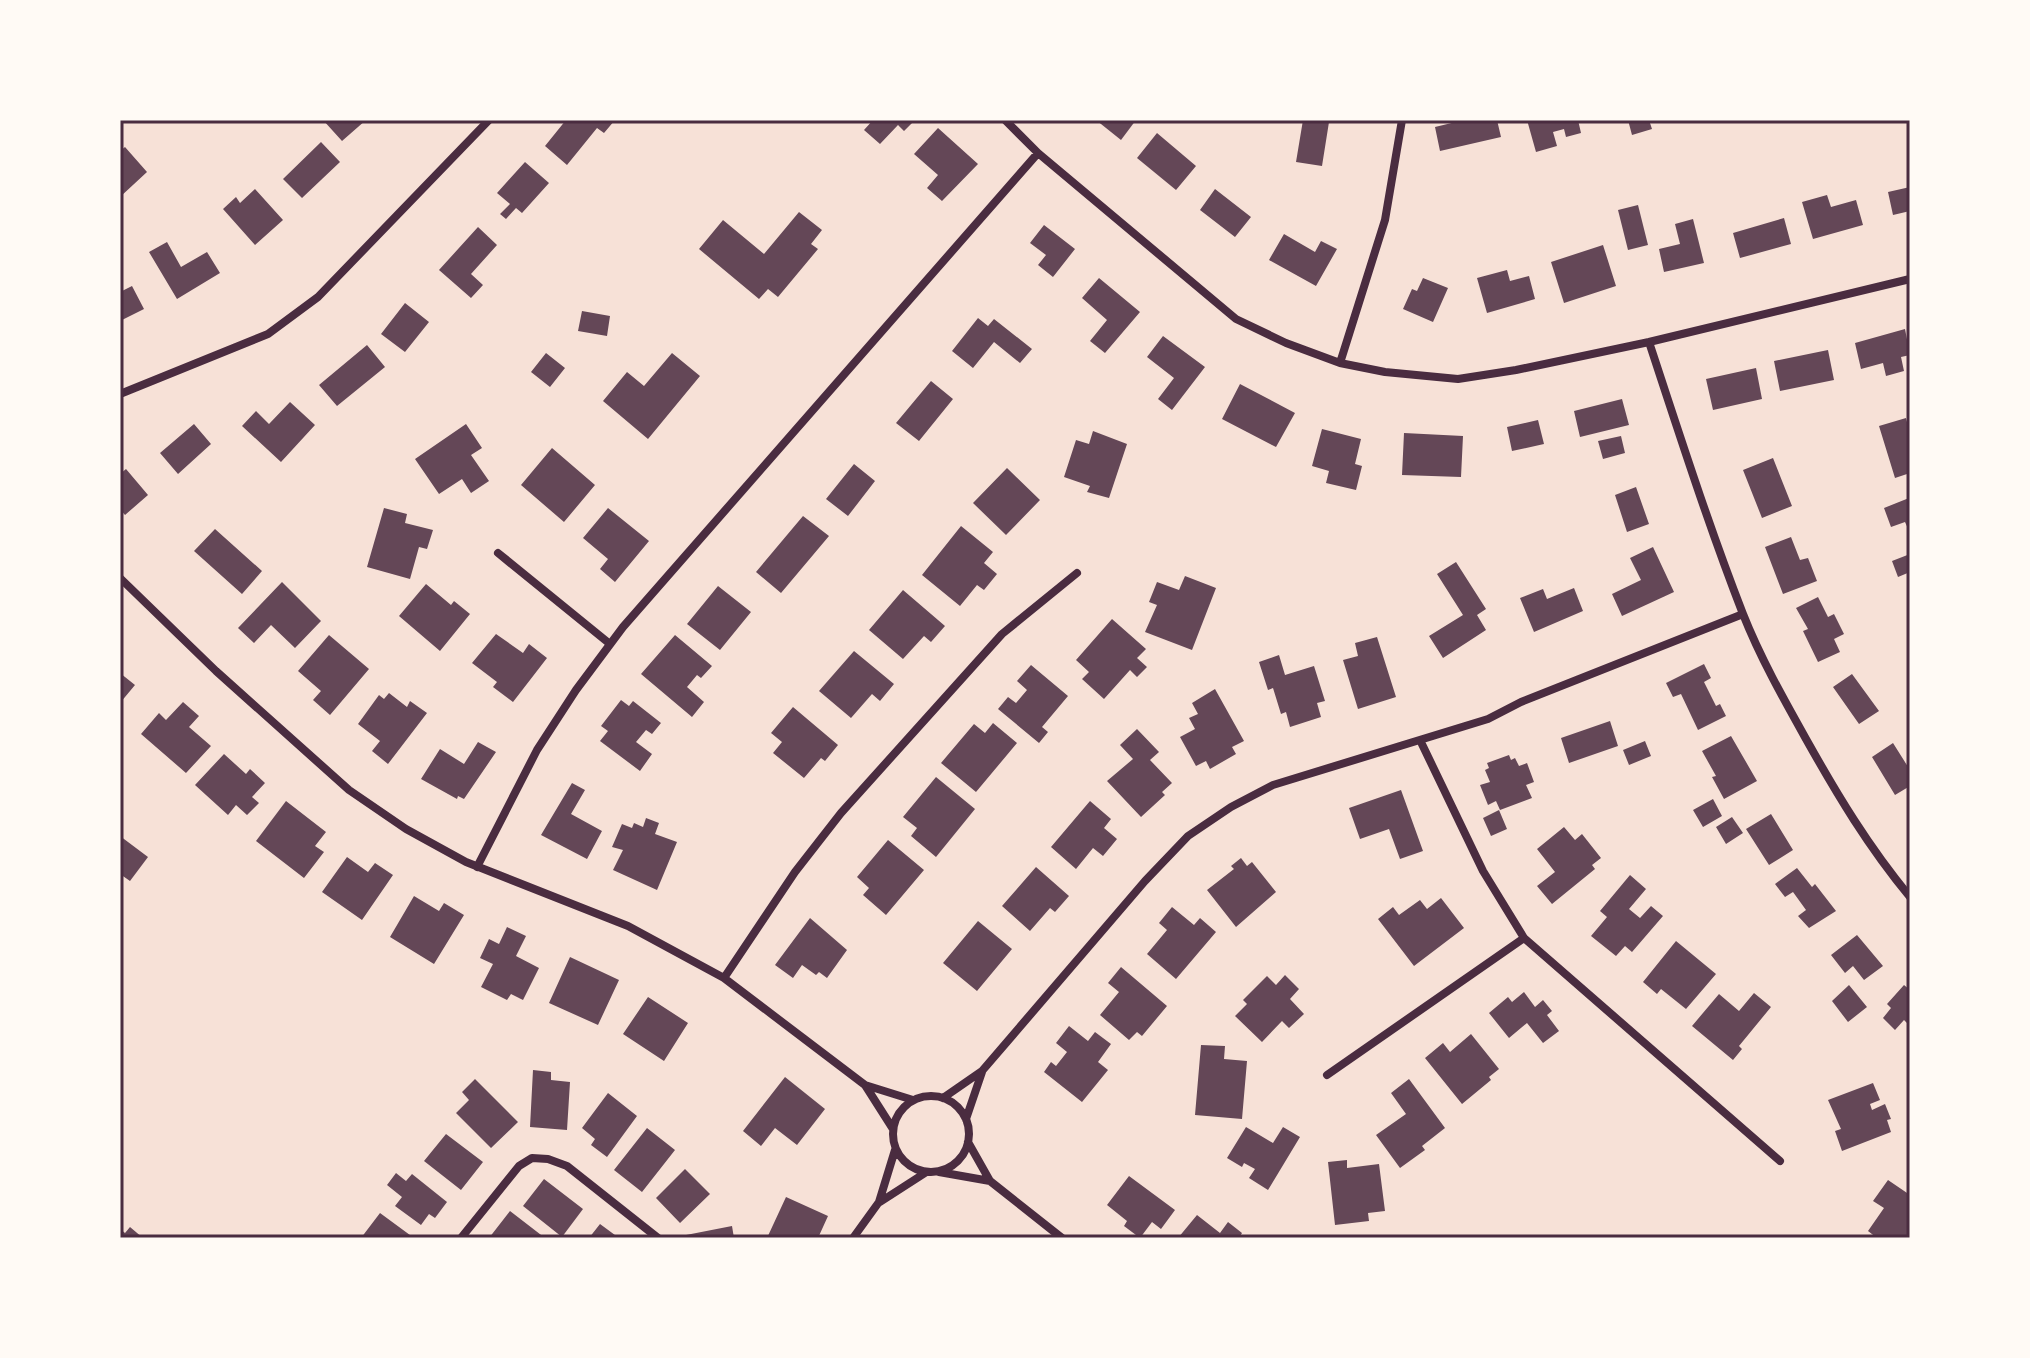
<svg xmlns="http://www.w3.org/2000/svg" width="2030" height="1358" viewBox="0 0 2030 1358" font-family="'DM Sans',sans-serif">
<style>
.building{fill:#644757}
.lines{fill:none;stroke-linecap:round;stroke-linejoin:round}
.minor{stroke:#4a2c40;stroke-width:8}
.neatline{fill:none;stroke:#4a2c40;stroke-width:3}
</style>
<rect width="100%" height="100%" fill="#f7e1d7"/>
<!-- building -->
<path class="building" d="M323,120H366L342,141Z
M566,120H615L604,133L597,128L567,165L545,146Z
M873,120H915L904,131L898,125L880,144L864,130Z
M1096,120H1136L1121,140Z
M1303,120L1329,122L1322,166L1296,162Z
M1464,120H1497L1501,137L1440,151L1435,127Z
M1527,120H1578L1581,133L1566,137L1564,129L1553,132L1557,146L1536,152Z
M1628,120H1649L1652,129L1632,135Z
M938,128L978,164L942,201L927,188L938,175L914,154Z
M1157,133L1196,166L1176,190L1137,158Z
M321,142L340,162L302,198L283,179Z
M125,147L147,172L120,197V151Z
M525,162L549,183L522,213L516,208L506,219L500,214L510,204L497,193Z
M1910,187V211L1893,215L1888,192Z
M255,189L283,220L255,245L223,209L236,197L240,203Z
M1215,189L1251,217L1235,237L1200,210Z
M1827,195L1831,207L1856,200L1863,225L1813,239L1802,202Z
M1638,205L1648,245L1628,250L1618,210Z
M799,212L822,230L811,244L818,249L778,297L768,289L759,299L699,249L723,220L764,254Z
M1784,218L1791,244L1740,258L1733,233Z
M1693,219L1704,263L1664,272L1659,249L1680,244L1675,224Z
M1044,225L1075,249L1053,277L1038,265L1046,255L1030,243Z
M478,227L497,245L471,274L483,285L471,298L439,270Z
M1284,234L1315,252L1321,241L1337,249L1316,286L1269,260Z
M167,242L181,267L207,252L220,273L177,299L149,252Z
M1603,245L1616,286L1564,303L1551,262Z
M1507,270L1510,281L1529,276L1535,299L1487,313L1477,278Z
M1099,278L1140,312L1105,353L1090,341L1107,320L1082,298Z
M1423,278L1448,288L1433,322L1403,309L1412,289L1417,291Z
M132,286L144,309L120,321V292Z
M405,303L429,322L405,352L381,334Z
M582,311L610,316L607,336L578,331Z
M978,318L988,326L994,319L1032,349L1020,363L994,342L973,368L952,351Z
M1905,329L1910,355L1901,357L1904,371L1886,376L1883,363L1861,369L1855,343Z
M1163,336L1205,367L1172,410L1158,399L1174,378L1147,357Z
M367,345L385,367L337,406L319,385Z
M1828,350L1834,380L1780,391L1774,361Z
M546,353L565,368L550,387L531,372Z
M672,353L700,376L648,439L603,401L627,372L644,386Z
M1756,368L1762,399L1713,410L1706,379Z
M931,381L953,399L919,441L896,423Z
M1240,384L1295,413L1276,447L1222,419Z
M1622,399L1629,425L1580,437L1574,411Z
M290,402L315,425L281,462L242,426L256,411L269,424Z
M1906,418L1910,434V473L1895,478L1879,426Z
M1538,420L1544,444L1512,451L1507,427Z
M194,424L211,444L178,474L160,453Z
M466,424L482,448L471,455L489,481L471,493L462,479L439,494L415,459Z
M1322,429L1361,439L1355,464L1362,466L1356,490L1326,483L1329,471L1312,466Z
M1093,431L1127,444L1109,498L1087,492L1090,486L1064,477L1076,440L1089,444Z
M1404,433L1463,436L1461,477L1402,475Z
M1621,436L1625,453L1603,459L1598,441Z
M552,448L595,485L564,522L521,485Z
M1773,458L1792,506L1762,518L1743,470Z
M854,464L875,481L848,516L826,499Z
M1007,468L1040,500L1006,535L973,503Z
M126,469L148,495L125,515L120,509V474Z
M1636,487L1649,524L1627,532L1615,495Z
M1909,498L1910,503V533L1905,522L1891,527L1884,508Z
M384,508L407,514L405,523L433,530L427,549L419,547L410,579L367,567Z
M608,508L649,541L615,582L600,569L608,559L583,538Z
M803,516L829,536L781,593L756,572Z
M961,526L993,552L984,563L997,574L984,590L977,585L960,606L922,575Z
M215,529L262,571L242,594L194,551Z
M1791,537L1800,560L1808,558L1817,581L1783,594L1765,547Z
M1653,547L1674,592L1622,616L1612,594L1641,580L1630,558Z
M1910,554V572L1898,577L1892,561Z
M1456,562L1486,609L1477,615L1486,630L1443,658L1429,636L1463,615L1437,574Z
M1185,576L1216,588L1192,650L1145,632L1157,605L1149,602L1157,582L1179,590Z
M282,582L321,621L295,648L271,625L254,643L238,628Z
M426,584L451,605L454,601L470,614L440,651L399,616Z
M718,586L751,612L720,650L687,624Z
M1574,588L1583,611L1534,632L1520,598L1543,589L1547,599Z
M903,590L945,626L931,642L924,636L903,659L869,630Z
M1818,597L1828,617L1834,614L1844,634L1834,639L1840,652L1818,662L1803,631L1808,629L1796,608Z
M1112,619L1146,649L1137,658L1147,667L1137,677L1130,670L1104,699L1082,679L1089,672L1076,660Z
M496,634L523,653L529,644L547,658L513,702L493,687L497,682L472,663Z
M329,635L369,669L330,715L313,700L321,691L298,671Z
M675,635L712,666L701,678L697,675L687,687L704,702L692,717L641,674Z
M1377,637L1396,697L1358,709L1343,660L1358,656L1355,643Z
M854,651L894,684L880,701L872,694L851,718L819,691Z
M1279,655L1285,675L1314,666L1325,701L1317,703L1321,717L1290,727L1286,712L1281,714L1273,688L1268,690L1259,662Z
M1704,664L1711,678L1704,682L1716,706L1720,704L1726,716L1698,730L1681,694L1673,697L1666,683Z
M1031,665L1068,696L1042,727L1048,732L1039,743L998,709L1008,697L1016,703L1027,690L1017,681Z
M120,673L135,685L120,703Z
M1852,674L1879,711L1859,724L1833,687Z
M1215,689L1244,741L1232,747L1236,754L1210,769L1206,761L1196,766L1180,737L1195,729L1189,718L1198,714L1192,703Z
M389,693L407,707L410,701L427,713L388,764L372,751L380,741L358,724L379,695L384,699Z
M621,700L629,706L633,701L661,723L652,734L646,730L636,742L652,754L640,771L600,741L608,731L601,726Z
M183,702L199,716L189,727L211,746L186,773L141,734L159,713L166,720Z
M793,707L838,745L825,761L821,758L804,778L773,753L782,742L771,733Z
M1610,721L1618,746L1569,763L1561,738Z
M993,723L1017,743L976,792L941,763L974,724L985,733Z
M1137,729L1159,752L1150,760L1172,783L1162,792L1165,795L1141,817L1107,781L1133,759L1120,745Z
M1731,736L1757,781L1724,799L1712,777L1716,776L1702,751Z
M1645,741L1651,756L1629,765L1623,750Z
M478,742L496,752L464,799L458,796L457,799L421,779L440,749L464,764Z
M1893,743L1910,770V786L1895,795L1872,757Z
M224,754L246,774L250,769L265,783L252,797L259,803L247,815L236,805L228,815L195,785Z
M1509,755L1511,760L1515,758L1519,766L1527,763L1534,782L1526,785L1532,798L1500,810L1496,801L1488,805L1480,785L1490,782L1485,770L1489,768L1487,763Z
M936,777L975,809L936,857L911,836L917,828L903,817Z
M572,783L585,790L571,814L602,831L587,859L541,835Z
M1401,790L1423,851L1400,859L1389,829L1360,839L1349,808Z
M1713,799L1722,816L1703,827L1693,810Z
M286,801L326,832L315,846L324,852L304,878L256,841Z
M1090,801L1111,819L1104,828L1117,839L1103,856L1093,848L1076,869L1051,847Z
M1499,810L1507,829L1491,836L1483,818Z
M1771,814L1793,850L1769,865L1746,829Z
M1732,817L1743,833L1726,844L1716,827Z
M646,818L659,823L655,834L677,842L657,890L613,870L623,850L612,847L622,824L632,828L634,823L643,827Z
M1564,827L1575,840L1582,834L1601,858L1592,865L1595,869L1552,904L1537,886L1555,872L1537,849Z
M120,836L148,857L130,881L120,874Z
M888,840L924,870L886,915L863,895L869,888L857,877Z
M347,857L368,872L375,863L393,875L362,920L322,892Z
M1241,858L1247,866L1252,862L1276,892L1236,927L1207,890L1234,869L1231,866Z
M1036,867L1069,896L1055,912L1050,908L1030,931L1002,906Z
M1797,868L1812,887L1815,884L1836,911L1809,928L1798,916L1806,910L1793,892L1785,897L1775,884Z
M1630,875L1646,889L1629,909L1640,918L1651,906L1663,916L1632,952L1625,946L1616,956L1591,936L1607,917L1600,911Z
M414,896L439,911L444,903L464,915L434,964L390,937Z
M1441,898L1464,928L1414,966L1378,919L1393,907L1399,915L1420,900L1427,909Z
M1172,907L1194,925L1200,918L1216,932L1176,979L1147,954L1167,930L1159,923Z
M810,918L847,950L827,978L819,972L816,975L802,965L793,978L775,965Z
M978,921L1012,949L977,991L943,963Z
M507,927L526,936L516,956L539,968L523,1000L511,994L507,1000L481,987L493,964L480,958L489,939L499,944Z
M1857,935L1883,966L1864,980L1853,966L1845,973L1831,955Z
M1676,941L1716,974L1686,1009L1661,989L1657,994L1643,982Z
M570,957L619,980L598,1025L549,1003Z
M1121,967L1167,1006L1142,1036L1137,1032L1129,1040L1100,1015L1119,992L1108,983Z
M1285,975L1299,989L1290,999L1304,1014L1289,1028L1282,1021L1262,1042L1235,1016L1247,1004L1243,1000L1267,976L1276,985Z
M1849,985L1867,1007L1848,1022L1832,1001Z
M1904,985L1910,990V1026L1904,1020L1895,1030L1883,1018L1891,1008L1887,1004Z
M1524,992L1535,1007L1543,1000L1552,1011L1547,1015L1559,1031L1543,1043L1527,1023L1509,1038L1489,1013L1508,997L1512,1002Z
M1754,993L1771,1007L1739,1046L1742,1049L1733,1060L1692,1026L1719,994L1739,1011Z
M648,997L688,1023L664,1061L623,1034Z
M1069,1026L1088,1041L1095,1032L1111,1044L1098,1062L1108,1070L1082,1102L1044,1072L1051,1062L1056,1066L1067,1052L1056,1043Z
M1471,1034L1499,1069L1489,1077L1491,1080L1462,1104L1425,1058L1443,1043L1450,1052Z
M1201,1045L1225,1046L1224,1059L1247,1061L1242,1119L1195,1115Z
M533,1070L551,1072V1080L570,1082L567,1130L530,1127Z
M785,1077L825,1109L797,1145L775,1128L761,1146L743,1131Z
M475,1079L518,1122L491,1148L456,1113L469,1100L462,1092Z
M1409,1079L1445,1128L1422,1146L1425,1150L1400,1168L1376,1135L1406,1114L1391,1093Z
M1873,1083L1880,1100L1870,1104L1872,1110L1885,1104L1891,1119L1887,1120L1891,1132L1842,1151L1835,1131L1841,1129L1828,1100Z
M608,1093L637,1116L607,1157L591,1145L595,1139L582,1128Z
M1246,1127L1273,1143L1283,1127L1300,1137L1268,1190L1249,1178L1255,1169L1244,1163L1242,1167L1227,1158Z
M647,1128L675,1150L642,1192L614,1170Z
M446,1134L483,1162L461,1190L424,1161Z
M1347,1160V1168L1379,1164L1385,1211L1368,1213L1369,1221L1335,1225L1328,1162Z
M685,1169L710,1194L680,1223L656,1198Z
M396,1173L406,1181L412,1174L447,1202L435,1218L429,1214L421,1225L395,1206L402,1197L387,1185Z
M1129,1176L1175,1210L1161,1229L1152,1222L1140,1238L1124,1226L1127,1221L1107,1205Z
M544,1179L583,1209L562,1237L523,1206Z
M1888,1180L1910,1195V1238H1877L1868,1231L1884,1208L1873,1201Z
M786,1197L828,1216L818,1238H767Z
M510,1211L545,1238H489Z
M380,1213L414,1238H361Z
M1197,1215L1220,1233L1228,1222L1242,1233L1239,1238H1178Z
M600,1224L619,1238H589Z
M732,1226L734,1238H687L686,1235Z
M130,1227L143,1238H120V1229L125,1233Z"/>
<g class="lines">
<!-- minor -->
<path class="minor" d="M1005,120L1038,153L1236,319L1286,343L1340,363L1385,372L1458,379L1516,370L1649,342L1910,279
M1649,342C1679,433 1708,524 1743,614C1760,657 1783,698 1806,739C1838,796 1868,846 1910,897
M1340,363L1385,220L1402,120
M120,394L268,334L318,297L489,120
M498,553L610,644
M120,578L216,671L349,790L406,829L466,862L628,926L724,978L865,1085L893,1129
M1420,740L1483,871L1524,938L1780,1161
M477,867L537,750L576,690L623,627L1038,153
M724,978L795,872L841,813L1002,634L1077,573
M1327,1075L1524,938
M865,1085L913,1100
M893 1134a38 38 0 1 1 76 0a38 38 0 1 1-76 0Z
M943,1098L982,1071L1145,881L1188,836L1231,807L1273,785L1488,719L1521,702L1743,614
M966,1119L982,1072
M968,1142L990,1181L1062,1238
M939,1172L990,1181
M880,1202L925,1173
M461,1238L519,1166L532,1158L548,1159L567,1166L658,1238
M853,1238L879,1202L895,1150"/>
</g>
<!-- border -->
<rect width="2030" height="1358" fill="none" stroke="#fffaf5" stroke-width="244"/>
<rect x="122" y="122" width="1786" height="1114" class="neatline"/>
</svg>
